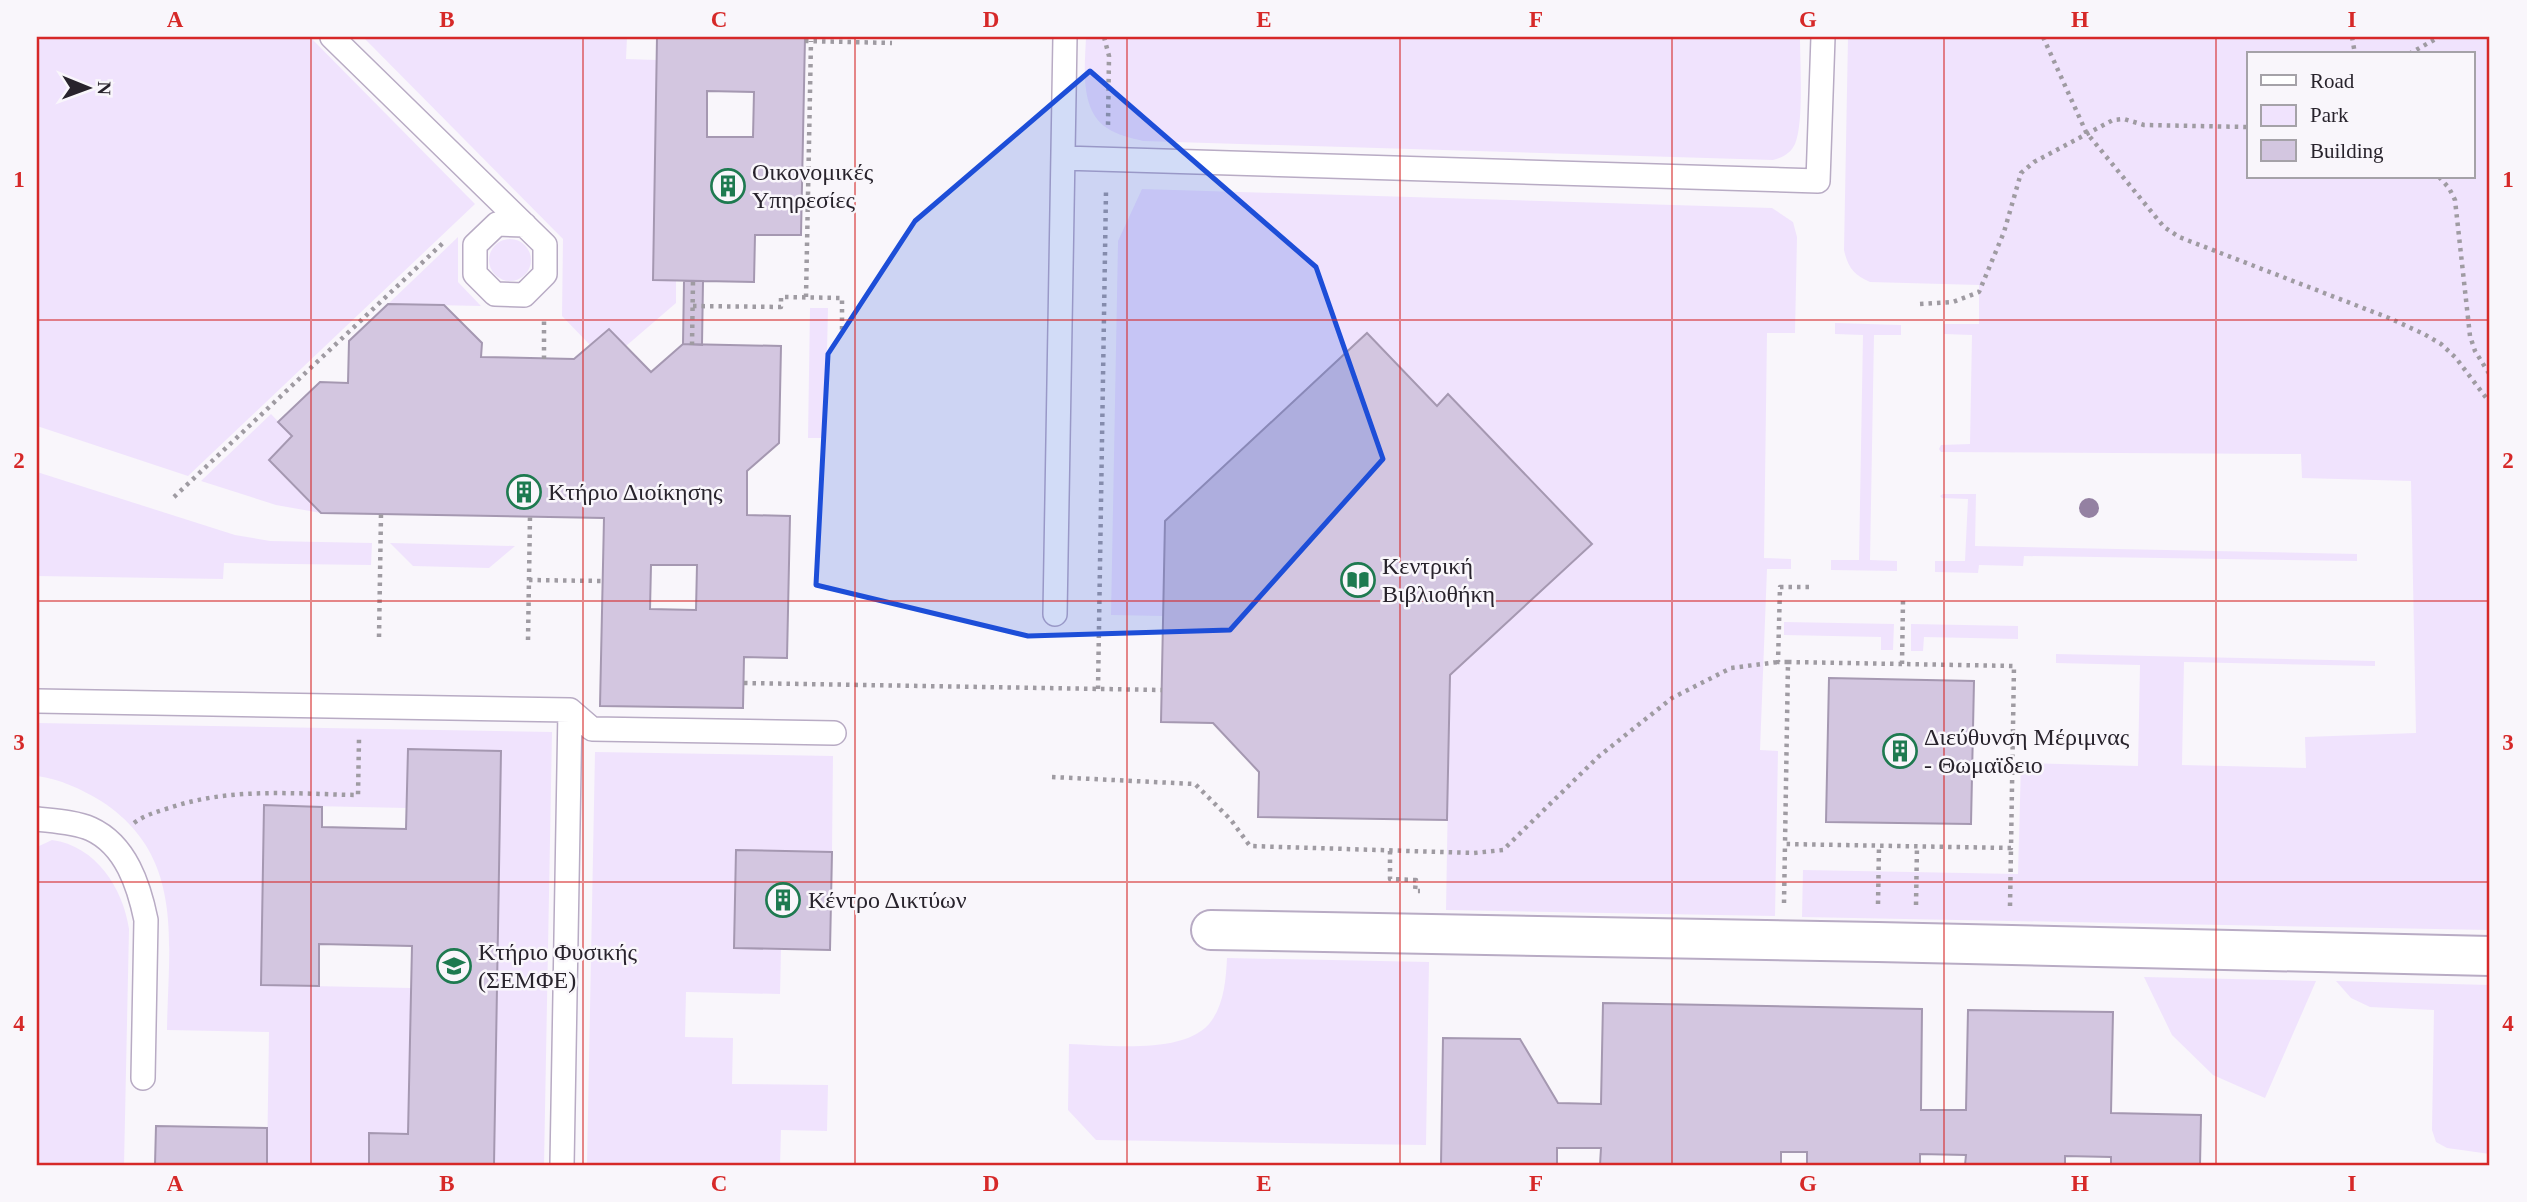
<svg xmlns="http://www.w3.org/2000/svg" width="2527" height="1202" viewBox="0 0 2527 1202" font-family="'Times New Roman',serif">
<style>
.green{fill:#f0e3fd;fill-rule:evenodd}
.building{fill:#d3c6e0;stroke:#a598b1;stroke-width:2;fill-rule:evenodd}
.lines{fill:none;stroke-linecap:round;stroke-linejoin:round}
.lane-casing{stroke:#b8abc4;stroke-width:26}
.street-casing{stroke:#b8abc4;stroke-width:42}
.path{stroke:#9f9ba2;stroke-width:4.5;stroke-dasharray:3.5 5;stroke-linecap:butt}
.lane{stroke:#fff;stroke-width:23}
.street{stroke:#fff;stroke-width:38}
.tree{fill:#9481a2}
.marked{fill:#1d4ed8;fill-opacity:0.2;stroke:#1d4ed8;stroke-width:5;stroke-linejoin:round}
.grid{fill:none;stroke:#d62828;stroke-width:2;stroke-opacity:0.55}
.labels{text-anchor:middle;stroke-width:5;stroke-linejoin:round;paint-order:stroke}
.poi-label{font-size:24px;fill:#28232c;stroke:#f9f6fb;text-anchor:start}
.neatline{fill:none;stroke:#d62828;stroke-width:2.5}
.grid-label{font-size:23px;text-anchor:middle;font-weight:bold;fill:#d62828}
</style>
<rect width="100%" height="100%" fill="#f9f6fb"/>
<!-- green -->
<path class="green" d="M43,37H310L475,204L188,476L37,426V44Z
M363,37H627L626,59L657,60L653,280L676,281V303L626,346L609,329L590,345L562,316L563,239Z
M1086,37H1800C1800,62 1804,123 1795,144C1791,153 1782,158 1773,160L1143,141C1131,138 1117,135 1107,128C1079,110 1085,66 1086,37Z
M1848,37H2490V930L1802,917L1803,870L2018,874L2021,763L2138,766L2140,665L2056,663V654L2375,661V666L2184,662L2182,765L2306,768L2305,737L2416,733L2411,481L2302,478L2301,454L1941,452L1939,449L1941,445L1970,444L1972,335L1944,334V324H1979V285L1870,282C1854,275 1848,268 1844,250ZM2249,54H2473V177H2249Z
M1142,189L1772,208L1793,222L1797,237L1795,333H1767L1764,558L1791,559V569H1767L1760,750L1778,751L1775,916L1446,910L1450,675L1591,543L1449,394L1437,406L1367,333L1165,521L1163,616L1111,615L1118,241Z
M458,237V282L481,306L388,304Z
M489 260a21 21 0 1 1 42 0a21 21 0 1 1-42 0Z
M810,308H828L825,438H808Z
M1835,323L1901,325V335H1874L1870,560L1897,561V571L1831,570V560H1859L1863,335L1835,334Z
M271,414L292,436L269,460L321,513L276,505L201,481Z
M37,472L235,535L270,541L372,543L371,565L224,563L223,579L37,576Z
M1943,494H1976L1975,546L2357,554V561L2024,556L2023,566L1979,565L1978,573L1935,572V561H1965L1968,499L1942,498L1940,496Z
M390,543L515,546L489,568L413,566Z
M1784,622L1894,624L1893,650H1881V637L1784,635Z
M1911,624L2018,626V639L1924,637L1923,651H1911Z
M37,723L552,732L544,1165H494L501,751L409,749L407,808L264,805L261,985L411,988L408,1134L369,1133V1165H267L269,1032L167,1030C168,943 186,856 101,801C81,789 60,779 37,776Z
M595,752L833,756L832,852L736,851L734,948L781,949L780,994L686,992L685,1037L733,1038L732,1084L828,1085L827,1131L781,1130L780,1165H587Z
M52,840C96,846 123,888 129,929L124,1165H37V847Z
M1227,958L1429,962L1426,1145L1096,1140L1068,1110L1069,1044C1107,1045 1188,1056 1212,1020C1224,1003 1226,979 1227,958Z
M2144,977L2316,981L2265,1098L2213,1075L2172,1035Z
M2336,981L2490,985V1154L2447,1148L2436,1142L2432,1130L2434,1010L2370,1007L2351,998Z"/>
<!-- building -->
<path class="building" d="M657,37H805L801,235H755L754,282L653,280ZM707,91L754,92L753,137H707Z
M684,281H703L702,345L683,344Z
M388,304L444,305L482,343L481,357L574,359L609,329L651,372L683,344L781,346L779,443L747,471V515L790,516L787,658L744,657L743,708L600,706L604,518L321,513L269,460L292,436L278,422L320,382L348,383L349,341ZM651,565H697L696,610L650,609Z
M1367,333L1437,406L1448,394L1592,544L1450,675L1447,820L1258,817L1259,772L1213,723L1161,722L1165,521Z
M1829,678L1974,681L1971,824L1826,822Z
M408,749L501,751L494,1165H369V1133L408,1134L412,946L319,944V986L261,985L264,805L322,807V827L406,829Z
M736,850L832,852L830,950L734,948Z
M1603,1003L1922,1009L1921,1110H1966L1968,1010L2113,1012L2111,1113L2201,1115L2200,1165H2111V1157L2065,1156V1165H1965L1966,1155L1920,1154V1165H1807V1152H1781V1165H1600L1601,1148H1557V1165H1441L1443,1038L1520,1039L1558,1103L1601,1104Z
M156,1126L267,1128V1165H155Z"/>
<g class="lines">
<!-- lane casing -->
<g class="lane-casing">
<path id="lane" d="M332,37L545,245V274L524,295L495,294L475,274V245L497,224L525,225
M1063,158L1818,181L1823,37
M1055,614L1065,37
M37,701L570,710L592,729L834,733
M37,819C54,821 75,822 91,829C126,845 139,886 146,920L143,1078
M562,1165L570,710"/>
</g>
<!-- street casing -->
<g class="street-casing">
<path id="street" d="M1211,930L1878,942L2490,956"/>
</g>
<!-- path -->
<path class="path" d="M1104,37L1109,56L1108,126
M2043,37L2086,132L2164,227L2179,237L2389,318L2424,334L2441,344L2456,358L2490,403
M2352,37L2355,54
M805,41L892,43
M2409,54L2439,37
M2439,177L2449,188L2455,200L2470,336L2475,351L2490,375
M806,297L811,41
M1920,304L1953,302L1979,292L2004,232L2021,173L2034,162L2113,120L2124,119L2144,125L2249,127
M693,306L781,307V297L842,298V330
M692,345L693,281
M544,359V321
M174,497L444,242
M529,580L602,581
M379,637L381,514
M528,640L530,516
M1788,662L2014,666L2011,848L1785,844Z
M1788,662H1778L1780,587H1811
M1902,664L1903,601
M744,683L1162,690
M1098,689L1106,191
M1052,777L1195,784L1231,820L1250,846L1474,853L1503,850L1598,757L1672,698L1731,668L1778,662
M134,823C145,815 156,812 169,808C230,787 295,794 358,795L359,739
M1390,851V879L1416,880L1415,891H1420
M1784,903L1785,844
M1878,904L1879,846
M1916,905L1917,846
M2010,906L2011,848"/>
<!-- lane -->
<use href="#lane" class="lane"/>
<!-- street -->
<use href="#street" class="street"/>
</g>
<!-- trees -->
<circle class="tree" cx="2089" cy="508" r="10"/>
<!-- marked area -->
<path class="marked" d="M1090,71L1316,267L1383,459L1230,630L1028,636L816,585L828,354L915,221Z"/>
<!-- grid -->
<path class="grid" d="M311,37V1165M583,37V1165M855,37V1165M1127,37V1165M1400,37V1165M1672,37V1165M1944,37V1165M2216,37V1165M37,320H2490M37,601H2490M37,882H2490"/>
<!-- icons -->
<defs>
<g id="building-ring" transform="scale(1.75)"><circle r="9.5" fill="#f9f6fb" stroke="#1e7a50" stroke-width="1.5"/><path d="M-4-6H4V6H1V3H-1V6H-4ZM-2.5-4.3h1.7v1.8h-1.7ZM.8-4.3h1.7v1.8H.8ZM-2.5-1h1.7V.8h-1.7ZM.8-1h1.7V.8H.8Z" fill="#1e7a50"/></g>
<g id="library-ring" transform="scale(1.75)"><circle r="9.5" fill="#f9f6fb" stroke="#1e7a50" stroke-width="1.5"/><path d="M-6-4Q-3-5.5-.7-3.5V5Q-3 3-6 4ZM6-4Q3-5.5 .7-3.5V5Q3 3 6 4Z" fill="#1e7a50"/></g>
<g id="university-ring" transform="scale(1.75)"><circle r="9.5" fill="#f9f6fb" stroke="#1e7a50" stroke-width="1.5"/><path d="M0-5L7-2L0 1L-7-2ZM-4 1L0 2.5L4 1V4Q0 6-4 4Z" fill="#1e7a50"/></g>
</defs>
<g fill-rule="evenodd">
<use href="#building-ring" x="728" y="186"/>
<use href="#building-ring" x="524" y="492"/>
<use href="#library-ring" x="1358" y="580"/>
<use href="#building-ring" x="1900" y="751"/>
<use href="#building-ring" x="783" y="900"/>
<use href="#university-ring" x="454" y="966"/>
</g>
<g class="labels">
<!-- poi labels -->
<g class="poi-label">
<text x="752" y="180">Οικονομικές<tspan x="752" dy="28">Υπηρεσίες</tspan></text>
<text x="548" y="500">Κτήριο Διοίκησης</text>
<text x="1382" y="574">Κεντρική<tspan x="1382" dy="28">Βιβλιοθήκη</tspan></text>
<text x="1924" y="745">Διεύθυνση Μέριμνας<tspan x="1924" dy="28">- Θωμαϊδειο</tspan></text>
<text x="808" y="908">Κέντρο Δικτύων</text>
<text x="478" y="960">Κτήριο Φυσικής<tspan x="478" dy="28">(ΣΕΜΦΕ)</tspan></text>
</g>
</g>
<!-- border -->
<rect width="2527" height="1202" fill="none" stroke="#f9f6fb" stroke-width="77"/>
<!-- legend -->
<rect x="2247" y="52" width="228" height="126" fill="#f9f6fb" stroke="#a5a2a8" stroke-width="2"/>
<rect x="2261" y="75" width="35" height="10" fill="#ffffff" stroke="#a5a2a8" stroke-width="2"/>
<text x="2310" y="88" font-size="21" fill="#28232c">Road</text>
<rect x="2261" y="105" width="35" height="21" fill="#f0e3fd" stroke="#a5a2a8" stroke-width="2"/>
<text x="2310" y="122" font-size="21" fill="#28232c">Park</text>
<rect x="2261" y="140" width="35" height="21" fill="#d3c6e0" stroke="#a5a2a8" stroke-width="2"/>
<text x="2310" y="158" font-size="21" fill="#28232c">Building</text>
<!-- north arrow -->
<g transform="translate(88 88) rotate(91)" stroke="#f9f6fb" stroke-width="5" paint-order="stroke">
<path d="M0-5L12 26L0 18L-12 26Z" fill="#28232c"/>
<text y="-10" font-size="19" font-weight="bold" text-anchor="middle" fill="#28232c">N</text>
</g>
<rect x="38" y="38" width="2450" height="1126" class="neatline"/>
<g class="grid-label">
<text x="175" y="27">A</text>
<text x="447" y="27">B</text>
<text x="719" y="27">C</text>
<text x="991" y="27">D</text>
<text x="1264" y="27">E</text>
<text x="1536" y="27">F</text>
<text x="1808" y="27">G</text>
<text x="2080" y="27">H</text>
<text x="2352" y="27">I</text>
<text x="19" y="187">1</text>
<text x="2508" y="187">1</text>
<text x="19" y="468">2</text>
<text x="2508" y="468">2</text>
<text x="19" y="750">3</text>
<text x="2508" y="750">3</text>
<text x="19" y="1031">4</text>
<text x="2508" y="1031">4</text>
<text x="175" y="1191">A</text>
<text x="447" y="1191">B</text>
<text x="719" y="1191">C</text>
<text x="991" y="1191">D</text>
<text x="1264" y="1191">E</text>
<text x="1536" y="1191">F</text>
<text x="1808" y="1191">G</text>
<text x="2080" y="1191">H</text>
<text x="2352" y="1191">I</text>
</g>
</svg>
